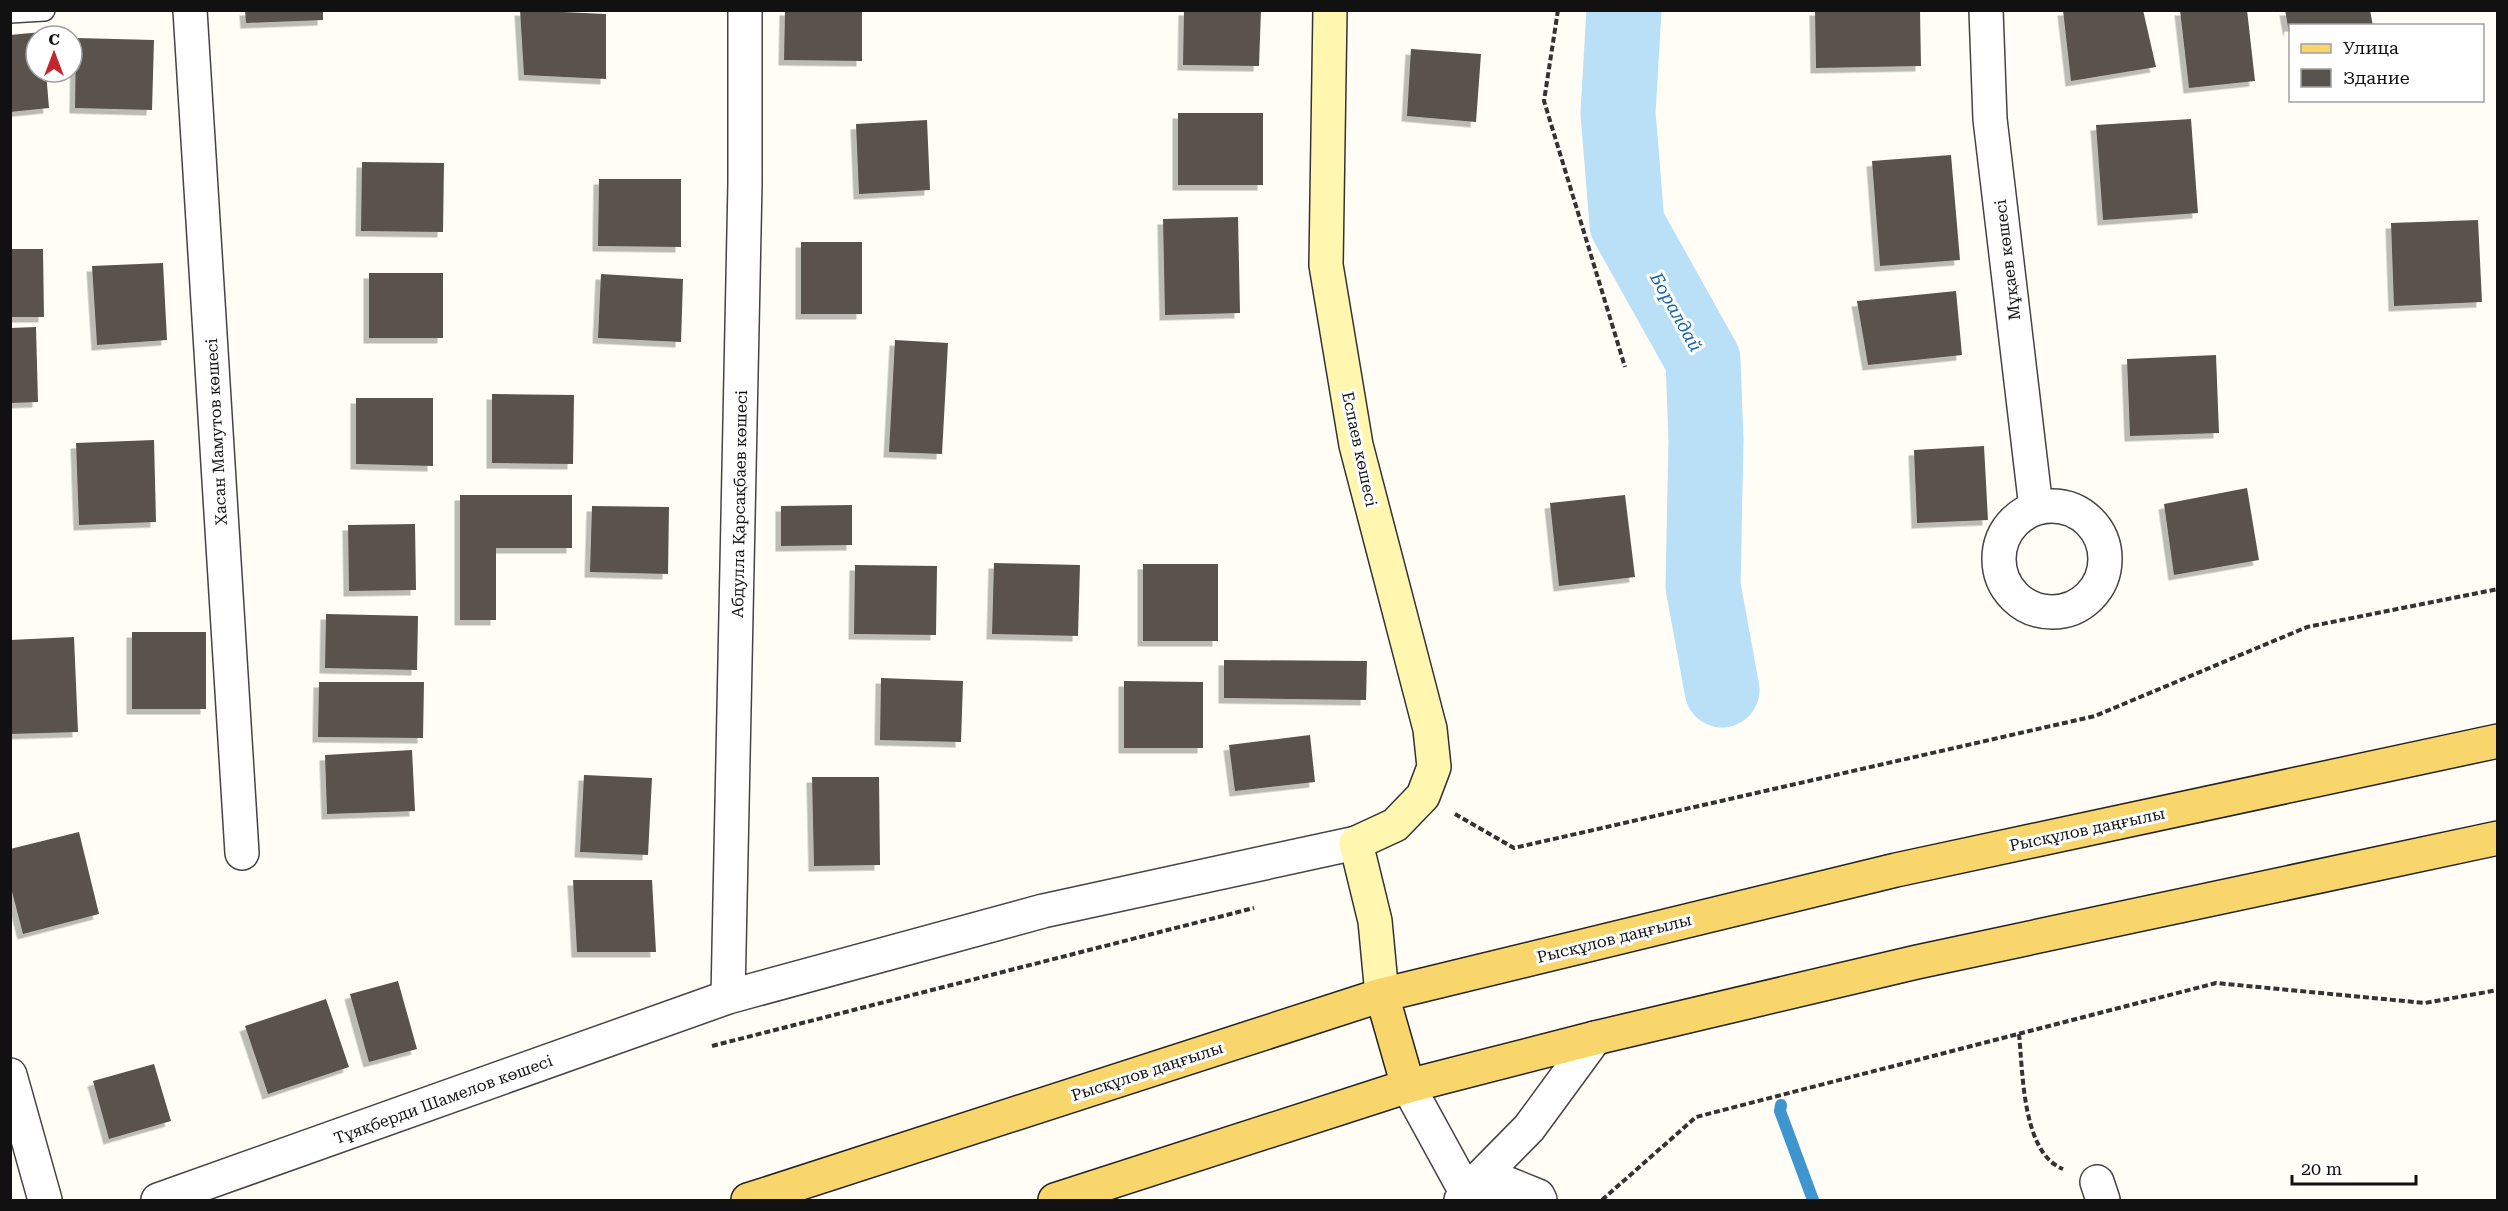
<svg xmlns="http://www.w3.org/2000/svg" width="2508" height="1211" viewBox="0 0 2508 1211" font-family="'Roboto Serif',serif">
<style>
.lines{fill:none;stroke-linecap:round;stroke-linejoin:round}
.stream{stroke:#3f96cf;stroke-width:12}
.river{stroke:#b9e0f7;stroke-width:75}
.building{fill:#5a524d;filter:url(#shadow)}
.lane-casing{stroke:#444;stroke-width:24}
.street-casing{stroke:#444;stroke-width:36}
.secondary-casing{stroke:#333;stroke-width:36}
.primary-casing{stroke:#222;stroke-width:36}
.path{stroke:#333;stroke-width:4;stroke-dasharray:6 3;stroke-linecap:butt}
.lane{stroke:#fff;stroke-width:21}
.street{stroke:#fff;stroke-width:33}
.secondary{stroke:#fff6b0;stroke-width:33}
.primary{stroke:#f9d66b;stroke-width:33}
.labels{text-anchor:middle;stroke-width:6;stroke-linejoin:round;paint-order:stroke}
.street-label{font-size:16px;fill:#111;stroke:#fff}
.water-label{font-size:18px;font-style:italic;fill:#1768a6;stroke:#fff}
</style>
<defs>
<filter id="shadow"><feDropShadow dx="-5.5" dy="5.5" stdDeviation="0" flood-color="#0004"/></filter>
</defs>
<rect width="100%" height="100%" fill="#fffdf5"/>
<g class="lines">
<!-- stream -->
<path class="stream" d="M1781,1105L1780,1111L1813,1200"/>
<!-- river -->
<path class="river" d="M1624,10L1618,113L1627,224L1703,360L1706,440L1703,586L1722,690"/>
</g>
<!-- building -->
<path class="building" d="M245,10H323V20L246,23Z
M520,10L606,14V79L524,75Z
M785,10H862V61L784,60Z
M1184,10H1261L1259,66L1183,65Z
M1815,10H1920L1921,66L1816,68Z
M2063,10H2143L2156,67L2071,81Z
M2180,10H2247L2255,81L2189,88Z
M2285,10H2370L2373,26H2290L2289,32Z
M42,32L43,36H36V72H46L49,108L10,112V35Z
M76,38L154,40L152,110L75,108Z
M1411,49L1481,54L1476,122L1407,116Z
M1178,113H1263V185H1178Z
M2191,119L2198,213L2103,220L2096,125Z
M927,120L930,190L859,194L856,124Z
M1951,155L1960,260L1880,266L1872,161Z
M362,162L444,163L443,232L361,231Z
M599,179H681V247L598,246Z
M1238,217L1240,313L1165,315L1163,219Z
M2478,220L2482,302L2394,306L2391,223Z
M801,242H862V314H801Z
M10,249H43L44,317H10Z
M163,263L167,340L97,345L92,266Z
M369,273H443V338H369Z
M601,274L683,279L681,342L598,338Z
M1956,291L1962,355L1868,365L1857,301Z
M36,327L38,402L10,403V328Z
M895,340L948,343L942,454L889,452Z
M2216,355L2219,433L2130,436L2127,359Z
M492,394L574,395L573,464L492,463Z
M356,398H433V466L356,464Z
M154,440L156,522L79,525L76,443Z
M1984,446L1988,520L1917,523L1914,450Z
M2247,488L2259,560L2174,575L2164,504Z
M460,495H572V548H496V620H460Z
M1625,495L1635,577L1559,586L1550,503Z
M852,505V545L781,546V506Z
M592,506L669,507L668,574L590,572Z
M415,524L416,590L349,591L348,525Z
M994,563L1080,565L1078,636L992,634Z
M1143,564H1218V641H1143Z
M855,565L937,566L936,635L854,634Z
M326,614L418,616L417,670L325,668Z
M132,632H206V709H132Z
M74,637L78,732L10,734V640Z
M1224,660L1367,661L1366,700L1224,698Z
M881,678L963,681L961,742L880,740Z
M1124,681L1203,682V748H1124Z
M319,682H424L423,738L318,737Z
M1310,735L1315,782L1235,791L1229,745Z
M412,750L415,811L327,814L325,755Z
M584,775L652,778L648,855L580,852Z
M812,777H879L880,865L814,866Z
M79,832L99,914L23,934L10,884V849Z
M573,880H652L656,952H577Z
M398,981L417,1049L369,1062L350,994Z
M326,999L349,1067L268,1094L245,1026Z
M154,1064L171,1121L109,1139L93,1081Z"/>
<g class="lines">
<!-- lane casing -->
<g class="lane-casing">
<path id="lane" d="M10,12L44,10"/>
</g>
<!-- street casing -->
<g class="street-casing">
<path id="street" d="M190,10L242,853
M1986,10L1990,119L2036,508
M1999 559a53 53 0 1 1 106 0a53 53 0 1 1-106 0Z
M728,997L745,183V10
M10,1075L45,1200
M1408,1086L1466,1192
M2097,1182L2103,1200
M1466,1192L1506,1183L1538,1196L1540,1200
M158,1200L728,997L1043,911L1356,843
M1461,1200L1466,1192L1529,1128L1595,1038"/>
</g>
<!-- secondary casing -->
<g class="secondary-casing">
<path id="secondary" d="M1330,10L1326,265L1356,445L1430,729L1434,767L1423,796L1395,825L1356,843L1375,921L1382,995"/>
</g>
<!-- primary casing -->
<g class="primary-casing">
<path id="primary" d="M1382,995L1408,1086
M748,1200L1382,995L1896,870L2498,741
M1055,1200L1408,1086L1595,1038L1917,962L2498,838"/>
</g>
<!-- path -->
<path class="path" d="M1558,10L1544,101L1625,367
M1455,814L1514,848L2095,716L2307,627L2498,589
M2019,1034C2023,1072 2022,1153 2063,1169
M712,1046L1254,908
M1602,1200L1696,1117L2216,983L2425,1003L2498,990"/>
<!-- lane -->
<use href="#lane" class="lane"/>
<!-- street -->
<use href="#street" class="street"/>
<!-- secondary -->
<use href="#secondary" class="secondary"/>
<!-- primary -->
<use href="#primary" class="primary"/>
</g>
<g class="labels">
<!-- street labels -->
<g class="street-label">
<text transform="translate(2007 260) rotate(-97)" y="6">Мұқаев көшесі</text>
<text transform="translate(216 432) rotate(-93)" y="6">Хасан Мамутов көшесі</text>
<text transform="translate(1360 449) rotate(78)" y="6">Еспаев көшесі</text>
<text transform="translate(739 504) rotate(-89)" y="6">Абдулла Қарсақбаев көшесі</text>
<text transform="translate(2087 829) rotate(-12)" y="6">Рысқұлов даңғылы</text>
<text transform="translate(1614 938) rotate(-14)" y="6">Рысқұлов даңғылы</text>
<text transform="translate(1147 1071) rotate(-18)" y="6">Рысқұлов даңғылы</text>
<text transform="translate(443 1099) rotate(-20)" y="6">Тұяқберди Шамелов көшесі</text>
</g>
<!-- water labels -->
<g class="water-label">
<text transform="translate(1676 312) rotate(61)" y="6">Боралдай</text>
</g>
</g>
<!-- border -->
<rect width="2508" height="1211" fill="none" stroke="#111111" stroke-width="24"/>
<!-- legend -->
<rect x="2289" y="24" width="195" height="78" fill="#ffffff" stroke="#a0a0a0" stroke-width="1.5"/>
<rect x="2301" y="44" width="30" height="9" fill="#f9d66b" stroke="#a0a0a0" stroke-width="1.5"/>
<text x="2343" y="54" font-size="18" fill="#111111">Улица</text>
<rect x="2301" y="69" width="30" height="18" fill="#5a524d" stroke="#a0a0a0" stroke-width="1.5"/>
<text x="2343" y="84" font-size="18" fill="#111111">Здание</text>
<!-- north arrow -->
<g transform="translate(54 54)"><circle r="28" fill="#ffffff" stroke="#a0a0a0" stroke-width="1.5"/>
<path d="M0-4.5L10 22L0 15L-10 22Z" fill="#c4262e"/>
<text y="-9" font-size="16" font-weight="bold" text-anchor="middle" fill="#111111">С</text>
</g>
<!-- scale -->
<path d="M2292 1175v9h124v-9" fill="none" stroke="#111111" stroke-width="3"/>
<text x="2301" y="1175" font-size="18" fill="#111111" stroke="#ffffff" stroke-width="4.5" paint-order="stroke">20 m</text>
</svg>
